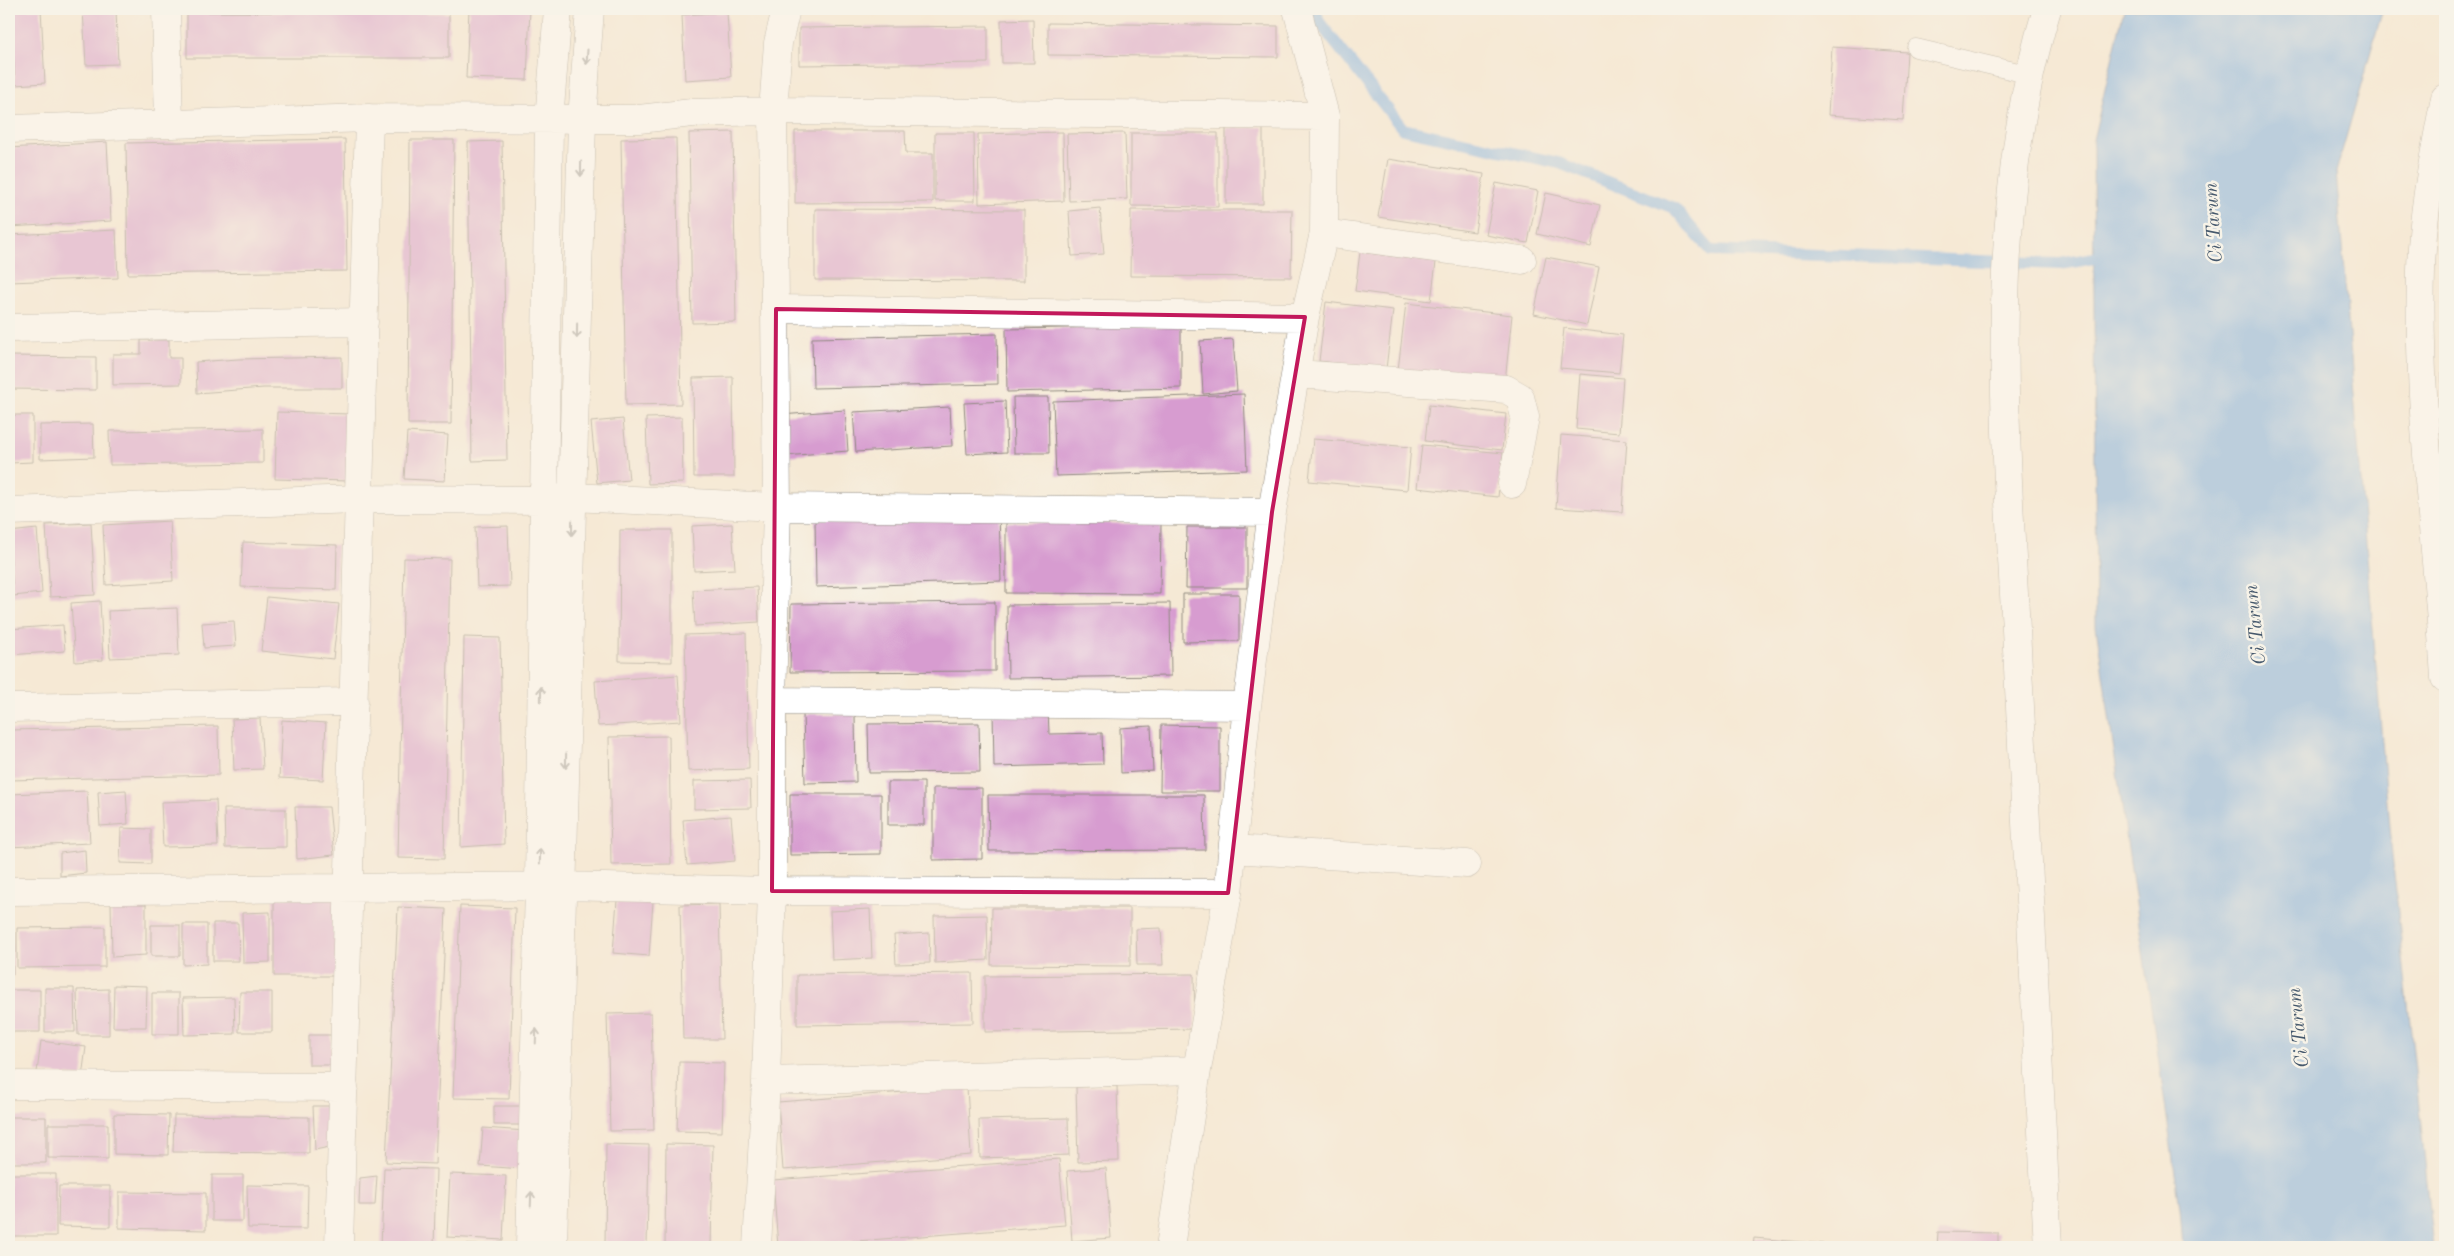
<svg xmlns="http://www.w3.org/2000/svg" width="2454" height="1256" viewBox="0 0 2454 1256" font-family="'Old Standard TT',serif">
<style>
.water{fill:#76ade5;stroke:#506c88}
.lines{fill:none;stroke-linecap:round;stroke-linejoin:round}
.stream{stroke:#76ade5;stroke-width:12}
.building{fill:#d79cd0}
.lane-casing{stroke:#908a80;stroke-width:19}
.street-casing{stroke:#908a80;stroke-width:29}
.lane{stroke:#fff;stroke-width:18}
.street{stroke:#fff;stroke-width:28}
.oneway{stroke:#a0a0a0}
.marked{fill:none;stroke:#c2185b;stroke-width:4;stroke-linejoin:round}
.labels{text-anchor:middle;stroke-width:5;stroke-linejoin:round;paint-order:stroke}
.water-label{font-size:19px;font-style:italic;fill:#45586c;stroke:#f7f3e8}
</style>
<rect width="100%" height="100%" fill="#f7f3e8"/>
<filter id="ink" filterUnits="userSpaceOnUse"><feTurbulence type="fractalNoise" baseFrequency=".02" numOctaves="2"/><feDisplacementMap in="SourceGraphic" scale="10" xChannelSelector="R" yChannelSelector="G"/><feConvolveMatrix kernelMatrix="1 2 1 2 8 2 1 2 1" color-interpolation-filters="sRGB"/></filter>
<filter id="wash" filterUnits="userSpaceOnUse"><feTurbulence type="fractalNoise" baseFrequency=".0096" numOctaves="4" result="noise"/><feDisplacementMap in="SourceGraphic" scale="20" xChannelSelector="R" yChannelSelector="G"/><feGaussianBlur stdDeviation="1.12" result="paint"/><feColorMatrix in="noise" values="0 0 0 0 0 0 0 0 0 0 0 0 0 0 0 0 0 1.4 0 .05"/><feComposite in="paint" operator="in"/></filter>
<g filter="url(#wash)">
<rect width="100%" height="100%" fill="#f5e9d5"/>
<!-- water -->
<path class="water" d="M2124,9H2383L2336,172L2389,827L2434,1247H2183L2180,1208L2096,626L2093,140Z"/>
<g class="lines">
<!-- stream -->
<path class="stream" d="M1315,9L1319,22L1403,129L1559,163L1674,208L1711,251L2061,264L2110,255"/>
</g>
<g id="blocks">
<!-- building -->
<path class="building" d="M11,9H41L45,83L15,85Z
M83,9H116L118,64L86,65Z
M469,9H530L527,80L466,78Z
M187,12L449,13V58H187Z
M727,12L731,77L685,80L682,15Z
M1033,19L1034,63H1002L1001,20Z
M1048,23L1278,26V57L1048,55Z
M988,26V63L799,65V28Z
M1832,47L1907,52L1903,120L1828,115Z
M1263,127V204H1226V128Z
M795,131H905L906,153H933V202L795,203Z
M733,132L736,322L692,323L689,133Z
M1063,132L1064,201L979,204L978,134Z
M935,133H974L975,201H935Z
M1125,133L1127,199L1069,201L1067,134Z
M1131,133H1218V207L1131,206Z
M676,138L681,404L626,405L621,139Z
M345,139L347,271L128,274L126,143Z
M410,140H454L451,424H408Z
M502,141L507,460L472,461L468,142Z
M107,142L111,221L9,227V148Z
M1388,159L1484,174L1475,232L1378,217Z
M1496,183L1538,191L1528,243L1486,235Z
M1546,193L1600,205L1591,247L1537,234Z
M1100,208L1104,254L1072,256L1069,211Z
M815,209L1024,210V281L815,280Z
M1131,210H1292L1291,277L1130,276Z
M116,230L118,278L9,282V235Z
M1360,252L1436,262L1431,301L1355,291Z
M1546,257L1599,267L1587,325L1534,314Z
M1326,302L1393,310L1386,369L1319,361Z
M1406,303L1512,315L1505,382L1398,370Z
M1181,326V388L1007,392L1006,329Z
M1564,328L1623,335L1619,373L1560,368Z
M997,334L998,384L813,388L812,338Z
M1233,339L1237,391L1203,394L1200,341Z
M141,340H169V358H181V384L113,385V354H141Z
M9,356L96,357V390L9,389Z
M342,357V388H264L197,393L196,362L238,359Z
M2442,372H2445V431H2443Z
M1580,374L1623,378L1619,433L1576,429Z
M733,377L734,477H694L693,378Z
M1244,394L1247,470L1056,476L1053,401Z
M1013,397H1048L1049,453H1014Z
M1005,401L1007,452L967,454L964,403Z
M1429,405L1506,414L1502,450L1425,441Z
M950,407L952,446L856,452L853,412Z
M845,410L848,451L784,456L781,415Z
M277,412L350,414L348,481L275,479Z
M9,415H33V462L9,463Z
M682,417L683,483L648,484L646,418Z
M623,419L629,480L597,483L591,422Z
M93,424L94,457L40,459V425Z
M263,429V463L110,465L109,431Z
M407,432L448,435L445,481L404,479Z
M1561,435L1627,440L1622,512L1556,508Z
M1313,439L1411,447L1407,490L1309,481Z
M1422,445L1503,453L1498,497L1417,488Z
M999,512L1001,581L816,587L815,519Z
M170,521L173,581L106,585L103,525Z
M1006,522L1161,524L1160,594L1006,593Z
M91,523L95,595L50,597L46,525Z
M732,524L735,569L694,571L692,526Z
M508,526L510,586L477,587L475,527Z
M1187,527H1247V588H1186Z
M37,529L42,593L13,596L9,532Z
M620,530H672V662L619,661Z
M243,542L337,545L336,590L241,587Z
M404,558L450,559L444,859L398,858Z
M757,587L759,622L695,626L693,590Z
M1183,594H1239V641L1183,642Z
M267,597L339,604L333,659L261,651Z
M100,601L103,660L75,662L71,603Z
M995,602V671L790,672L791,604Z
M1170,603L1171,676L1008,678L1007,605Z
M177,608L179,655L110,658L108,611Z
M234,621L236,646L204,648L202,623Z
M63,625L65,651L9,655V629Z
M746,633L749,769L688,771L685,635Z
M464,637L500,638L504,844L461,847Z
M678,675L681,721L598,726L595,681Z
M1048,709L1049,734L1102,733L1103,764L994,767L993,710Z
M803,714H855L856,782L805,783Z
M260,718L263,769L234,770L232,719Z
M282,720L326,723L323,780L279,778Z
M979,723L980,772L869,773L868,724Z
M1161,725L1220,726V791H1160Z
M218,726L219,775L9,780V730Z
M1151,726L1153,771L1121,773L1120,728Z
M669,736L671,864L611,865L609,737Z
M750,780L751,808L694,809V781Z
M888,782H924V825H888Z
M933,788H982V859L933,860Z
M126,790L128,824L100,826L98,792Z
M87,791L90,843L9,847V794Z
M790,794H881V854L790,855Z
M988,795H1204L1205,850L989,851Z
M216,800L218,846L163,847L161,802Z
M295,807H329L334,855L297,859Z
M224,809H286V847L225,848Z
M731,816L735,861L687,865L683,820Z
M121,828L151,829V864L120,863Z
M85,850L86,873L60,876V853Z
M274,897H342L341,976H274Z
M617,900L653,902L649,956L613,953Z
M111,903L146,904V955L112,957Z
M719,904L722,1039H683L680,905Z
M460,906L515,908L509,1099L453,1098Z
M398,907L446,909L435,1164L386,1162Z
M992,908H1130V966L991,965Z
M870,909L872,958L832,960L830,911Z
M270,912V962L243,963L242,913Z
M987,915L988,960L935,963L934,916Z
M213,923H238L239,961H213Z
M183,924H207V964L183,965Z
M151,925H180V956H151Z
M105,927V967L17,968V928Z
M1161,928L1163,965H1137L1136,929Z
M9,933H12L13,975H9Z
M929,933L930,963L896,964L894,935Z
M972,973L973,1023L797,1025V975Z
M1194,974L1195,1029L985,1032V976Z
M114,985L147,986L146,1027H113Z
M45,988H74L75,1032H45Z
M109,989V1035H78L77,990Z
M9,990H40V1032H9Z
M240,992H272V1032H239Z
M152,993H179V1034H152Z
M234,997L235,1034L184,1035L183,998Z
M651,1013L654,1130L610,1131L607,1014Z
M309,1035H331V1065H309Z
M41,1041L86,1047L82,1077L37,1072Z
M679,1062L724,1063L722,1132L677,1131Z
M1117,1086L1119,1161L1078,1162L1076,1087Z
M967,1087L971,1155L783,1170L778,1102Z
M313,1106H334V1146L315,1150Z
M494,1106H523L522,1125H494Z
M114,1114L169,1115L168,1155L114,1154Z
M174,1115L309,1117V1153L173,1152Z
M9,1117H46V1163H9Z
M1068,1118L1069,1155L980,1158L979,1120Z
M48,1124H108V1159L48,1158Z
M483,1128L526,1131L523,1169L480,1166Z
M606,1144L649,1145L647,1247H605Z
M666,1144L713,1145L711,1247H665Z
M1059,1159L1065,1225L778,1247L773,1180Z
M384,1168L436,1169L434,1247H381Z
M1106,1168L1111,1238L1072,1241L1067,1171Z
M9,1174H56V1236H9Z
M450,1174L506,1176L503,1240L447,1237Z
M212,1175H243V1221H212Z
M377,1176L375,1205H359L360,1178Z
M247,1185L308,1186L307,1229L248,1228Z
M59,1186H110V1227L58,1226Z
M119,1192L206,1193V1230L119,1228Z
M1938,1232L1998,1233V1247H1937Z
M1754,1238L1848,1246V1247H1753Z
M449,1244L499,1246V1247H449Z"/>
</g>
</g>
<g filter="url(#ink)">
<use href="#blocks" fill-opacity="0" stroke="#908a80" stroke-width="1"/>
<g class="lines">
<!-- lane casing -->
<g class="lane-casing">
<path id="lane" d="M1916,48L2031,75"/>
</g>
<!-- street casing -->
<g class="street-casing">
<path id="street" d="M166,9L169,123
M2047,9C1985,211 2006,440 2017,648C2027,848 2038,1048 2048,1247
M2445,98C2434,155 2422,213 2421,271C2417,406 2437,543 2445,678
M9,129L369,118L639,119L692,113L773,111L778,43L786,9
M1324,233L1522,260
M776,309L1305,317
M9,328L364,322
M1297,374L1506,389L1520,397L1525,417L1512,484
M9,511L357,499L543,500L573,497L777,507L1272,512
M772,701L1247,706
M9,708L354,702
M1233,849L1467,864
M9,891L563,886L772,891L1228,893
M766,1081L1197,1070
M9,1085L344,1087
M339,1247L369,118
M530,1247L539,886L549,120L558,9
M553,1247L582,120L590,9
M757,1247L766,1081L772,891V701L777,507L773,111L1325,116
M1170,1247L1197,1070L1228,893L1247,706L1272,512L1305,317L1324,233L1325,116L1297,9"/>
</g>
<!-- lane -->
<use href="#lane" class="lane"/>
<!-- street -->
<use href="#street" class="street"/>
</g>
<!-- one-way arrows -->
<defs><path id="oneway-shaft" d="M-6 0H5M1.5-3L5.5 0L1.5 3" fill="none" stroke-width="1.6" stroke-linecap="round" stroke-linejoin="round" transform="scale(1.25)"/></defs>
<g class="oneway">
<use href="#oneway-shaft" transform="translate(587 57) rotate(94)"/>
<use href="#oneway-shaft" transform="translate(581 169) rotate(91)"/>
<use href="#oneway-shaft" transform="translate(577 331) rotate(91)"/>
<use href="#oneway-shaft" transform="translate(572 528) rotate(91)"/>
<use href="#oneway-shaft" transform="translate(541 694) rotate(-89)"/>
<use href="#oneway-shaft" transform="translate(566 761) rotate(91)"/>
<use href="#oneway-shaft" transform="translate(540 856) rotate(-89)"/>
<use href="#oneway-shaft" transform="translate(536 1036) rotate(-88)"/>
<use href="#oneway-shaft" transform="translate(531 1199) rotate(-88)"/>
</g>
</g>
<!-- marked area -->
<path d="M0 0H2454V1256H0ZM776,309L1305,317L1272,512L1228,893L772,891Z" fill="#f5e9d5" fill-opacity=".55" fill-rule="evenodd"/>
<path class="marked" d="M776,309L1305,317L1272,512L1228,893L772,891Z"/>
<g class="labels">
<!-- water labels -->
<g class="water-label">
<text transform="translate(2212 223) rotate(-94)" y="7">Ci Tarum</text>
<text transform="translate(2254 625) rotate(-96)" y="7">Ci Tarum</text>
<text transform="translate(2297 1028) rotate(-96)" y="7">Ci Tarum</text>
</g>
</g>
<!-- margin -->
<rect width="2454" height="1256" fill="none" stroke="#f7f3e8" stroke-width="30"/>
</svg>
